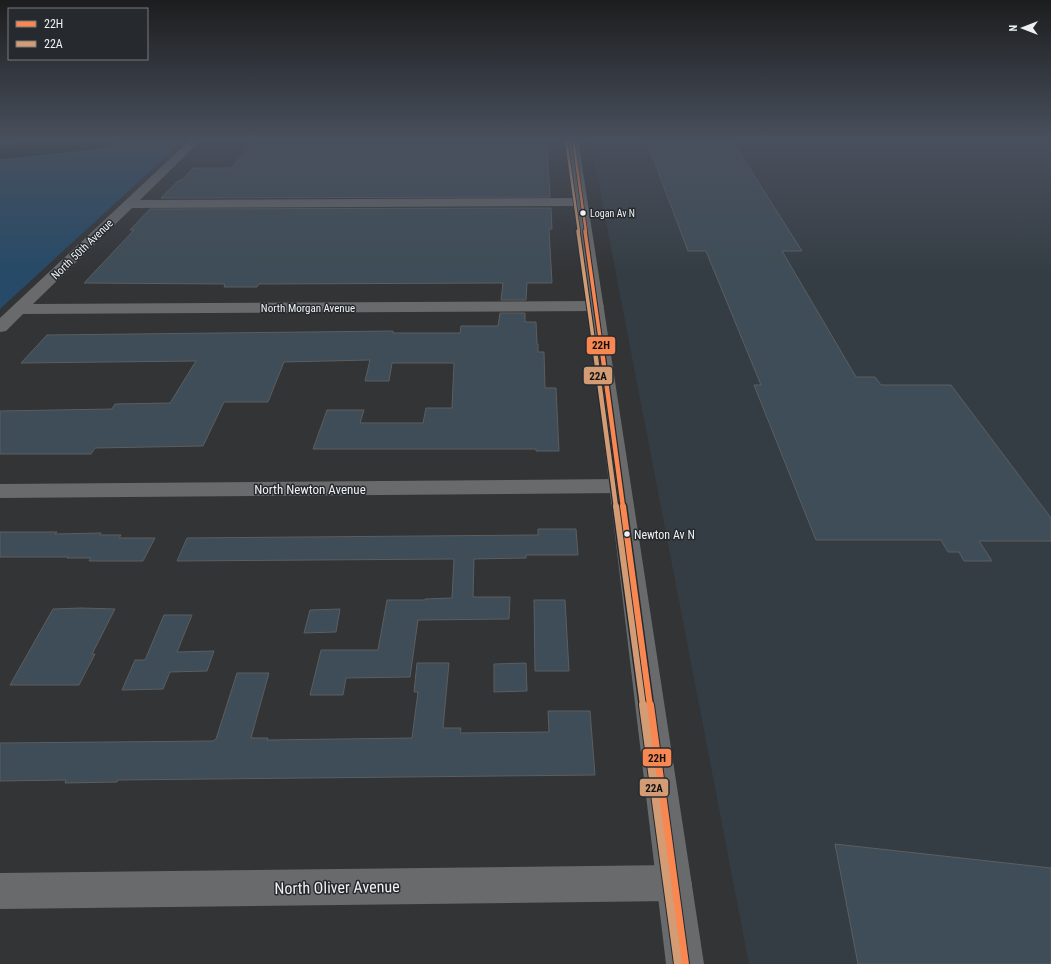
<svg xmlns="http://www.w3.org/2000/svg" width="1051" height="964" viewBox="0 0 1051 964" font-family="'Roboto Condensed',sans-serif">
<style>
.built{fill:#353d44}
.green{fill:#264a68}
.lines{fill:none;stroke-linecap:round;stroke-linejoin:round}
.river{fill:#0b1e2d;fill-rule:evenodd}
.building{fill:#3e4d57;stroke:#5c5e60}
.minor{fill:#696a6c;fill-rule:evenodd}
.tertiary{fill:#696a6c;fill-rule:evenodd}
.bus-1-far4-casing{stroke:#262a2e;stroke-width:4}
.bus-1-far3-casing{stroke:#262a2e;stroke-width:5.5}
.bus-1-far2-casing{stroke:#262a2e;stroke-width:7}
.bus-1-far1-casing{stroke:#262a2e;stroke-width:9}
.bus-1-casing{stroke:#262a2e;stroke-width:10}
.bus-2-far4-casing{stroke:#262a2e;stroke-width:4}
.bus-2-far3-casing{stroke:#262a2e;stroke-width:5.5}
.bus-2-far2-casing{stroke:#262a2e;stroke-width:7}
.bus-2-far1-casing{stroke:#262a2e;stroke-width:9}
.bus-2-casing{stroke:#262a2e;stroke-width:10}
.bus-1-far4{stroke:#f88751;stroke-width:2.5}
.bus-1-far3{stroke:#f88751;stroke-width:3.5}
.bus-1-far2{stroke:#f88751;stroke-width:4.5}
.bus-1-far1{stroke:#f88751;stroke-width:6}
.bus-1{stroke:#f88751;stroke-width:8}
.bus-2-far4{stroke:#d39c74;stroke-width:2.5}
.bus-2-far3{stroke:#d39c74;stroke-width:3.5}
.bus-2-far2{stroke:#d39c74;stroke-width:4.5}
.bus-2-far1{stroke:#d39c74;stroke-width:6}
.bus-2{stroke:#d39c74;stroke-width:8}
.bus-dot{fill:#eef1f3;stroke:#262a2e;stroke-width:1.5}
.labels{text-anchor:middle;stroke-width:3;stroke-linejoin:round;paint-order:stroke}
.far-bus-label{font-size:10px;fill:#eef1f3;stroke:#262a2e;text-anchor:start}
.far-street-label{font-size:11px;fill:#eef1f3;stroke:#262a2e}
.bus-label{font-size:12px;fill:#eef1f3;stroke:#262a2e;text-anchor:start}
.street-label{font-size:13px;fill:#eef1f3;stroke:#262a2e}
.near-street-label{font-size:16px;fill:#eef1f3;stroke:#262a2e}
.line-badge{stroke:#262a2e;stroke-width:1.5}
.pale-badge-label{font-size:11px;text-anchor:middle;font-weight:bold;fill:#111}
</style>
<rect width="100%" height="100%" fill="#323436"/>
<!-- built -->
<path class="built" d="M590,139H1051V964H749Z"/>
<!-- green -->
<path class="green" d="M185,139L0,309V140Z"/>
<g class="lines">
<!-- river -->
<path class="river" d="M63,139H121L118,144L89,150L0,159V145Z"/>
</g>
<!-- building -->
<path class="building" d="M646,139H731L802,251H782L856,377H875L881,385H951L1051,518V541H979L992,561H964L959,552H948L941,540H816L754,385H761L706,251H688Z
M279,145L547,146L550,197L161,198L179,180H182L193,168H231L251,146Z
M551,208L552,229H549L552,283H527L526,300H501L503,283L259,284L257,287H224L225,284L84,283L134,230H130L150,209Z
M500,313H525V322H536L537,344H538V352H544L545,388H556L559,451H536V449H313L327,410H364L360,423H423L426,408H452L454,363H392L389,381H365L370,360L284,362L268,402H224L203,446L95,448L91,454H0V411L112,409L115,404L170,403L196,361L21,363L47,335L393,331V333H460L461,326H498Z
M538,529H576L578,555H526V558L474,559L473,597H510L509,619L418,620L410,677L346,678L343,695H310L321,650H378L387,600H425V599L452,598L454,559L177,561L187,538L538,535Z
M0,532H57L55,534L101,533L100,535H121L119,538H155L143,561H89L91,558H67L68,557H0Z
M534,600H565L569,671H535Z
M81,608L115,609L92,654H95L79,685H10L53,609Z
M340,609L336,632L304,633L310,610Z
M164,615H192L177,652L214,651L207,671L170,672L163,689L122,690L135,660H145Z
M417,663H449L443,728H461L460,733L549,732L548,711H590L595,775L118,780L117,782L65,783L66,780L0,781V743L213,741L216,739L237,673H269L251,738H268L267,740L412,738L418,692H414Z
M526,663L527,691L494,692V664Z
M835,844L1051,868V964H858Z"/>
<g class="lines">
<!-- minor -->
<path class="minor" d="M191,139H205L197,144L140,200L581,198L585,199L587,202L585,205L581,206L132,208L33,304L596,301L602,303L604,306L602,309L596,311L23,314L6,331L0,332V318Z
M620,479L628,481L631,486L628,491L620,493L0,498V484Z
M674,865L686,871L692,883L686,895L674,901L0,909V873Z"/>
<!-- tertiary -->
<path class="tertiary" d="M568,139H578L704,964H666Z"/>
<!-- bus-1-far4 casing -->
<g class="bus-1-far4-casing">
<path id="bus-1-far4" d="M573,139L586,232"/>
</g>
<!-- bus-1-far3 casing -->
<g class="bus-1-far3-casing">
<path id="bus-1-far3" d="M585,231L602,352"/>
</g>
<!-- bus-1-far2 casing -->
<g class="bus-1-far2-casing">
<path id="bus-1-far2" d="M602,351L623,507"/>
</g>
<!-- bus-1-far1 casing -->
<g class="bus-1-far1-casing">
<path id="bus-1-far1" d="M623,506L650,706"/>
</g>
<!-- bus-1 casing -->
<g class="bus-1-casing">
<path id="bus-1" d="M650,705L685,964"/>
</g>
<!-- bus-2-far4 casing -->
<g class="bus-2-far4-casing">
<path id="bus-2-far4" d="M566,140L579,232"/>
</g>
<!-- bus-2-far3 casing -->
<g class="bus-2-far3-casing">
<path id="bus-2-far3" d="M578,231L595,352"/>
</g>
<!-- bus-2-far2 casing -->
<g class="bus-2-far2-casing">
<path id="bus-2-far2" d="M595,351L616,507"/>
</g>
<!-- bus-2-far1 casing -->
<g class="bus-2-far1-casing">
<path id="bus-2-far1" d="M616,506L643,706"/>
</g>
<!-- bus-2 casing -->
<g class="bus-2-casing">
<path id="bus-2" d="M643,705L678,964"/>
</g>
<!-- bus-1-far4 -->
<use href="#bus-1-far4" class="bus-1-far4"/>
<!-- bus-1-far3 -->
<use href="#bus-1-far3" class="bus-1-far3"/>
<!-- bus-1-far2 -->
<use href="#bus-1-far2" class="bus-1-far2"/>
<!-- bus-1-far1 -->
<use href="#bus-1-far1" class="bus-1-far1"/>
<!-- bus-1 -->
<use href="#bus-1" class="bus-1"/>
<!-- bus-2-far4 -->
<use href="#bus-2-far4" class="bus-2-far4"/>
<!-- bus-2-far3 -->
<use href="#bus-2-far3" class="bus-2-far3"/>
<!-- bus-2-far2 -->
<use href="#bus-2-far2" class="bus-2-far2"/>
<!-- bus-2-far1 -->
<use href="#bus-2-far1" class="bus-2-far1"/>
<!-- bus-2 -->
<use href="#bus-2" class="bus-2"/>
</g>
<!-- sky -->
<linearGradient id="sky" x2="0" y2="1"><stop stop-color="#1c1d1e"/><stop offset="0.51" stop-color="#49505d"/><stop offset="1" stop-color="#49505d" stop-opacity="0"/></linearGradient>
<rect width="1051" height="274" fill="url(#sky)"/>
<!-- markers -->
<g class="bus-dot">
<circle cx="583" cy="213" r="3.5"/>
<circle cx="627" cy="534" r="3.5"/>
</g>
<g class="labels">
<!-- far-bus labels -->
<g class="far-bus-label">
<text x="590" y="217">Logan Av N</text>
</g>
<!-- far-street labels -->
<g class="far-street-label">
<text transform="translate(82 249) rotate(-44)" y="4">North 50th Avenue</text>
<text x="308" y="312">North Morgan Avenue</text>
</g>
<!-- bus labels -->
<g class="bus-label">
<text x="634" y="539">Newton Av N</text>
</g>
<!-- street labels -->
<g class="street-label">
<text x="310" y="494">North Newton Avenue</text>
</g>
<!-- near-street labels -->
<g class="near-street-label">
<text transform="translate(337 887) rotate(-1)" y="6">North Oliver Avenue</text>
</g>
</g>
<g class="line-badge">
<rect x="586" y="336" width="30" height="19" rx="4" fill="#f88751"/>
<rect x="583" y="366" width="30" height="19" rx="4" fill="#d39c74"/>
<rect x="642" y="748" width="30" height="19" rx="4" fill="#f88751"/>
<rect x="639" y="778" width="30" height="19" rx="4" fill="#d39c74"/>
</g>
<g class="pale-badge-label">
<text x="601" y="349">22H</text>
<text x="598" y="380">22A</text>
<text x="657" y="762">22H</text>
<text x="654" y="792">22A</text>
</g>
<!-- legend -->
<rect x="8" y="8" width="140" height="52" fill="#262a2e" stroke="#767a7d"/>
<rect x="16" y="21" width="20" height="6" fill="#f88751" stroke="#767a7d"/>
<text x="44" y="28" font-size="12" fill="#eef1f3">22H</text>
<rect x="16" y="41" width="20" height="6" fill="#d39c74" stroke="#767a7d"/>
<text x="44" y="48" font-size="12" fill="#eef1f3">22A</text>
<!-- north arrow -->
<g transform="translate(1023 28) rotate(270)" stroke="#262a2e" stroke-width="3" paint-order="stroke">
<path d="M0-3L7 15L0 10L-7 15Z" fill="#eef1f3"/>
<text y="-6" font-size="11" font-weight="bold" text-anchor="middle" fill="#eef1f3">N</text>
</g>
</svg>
